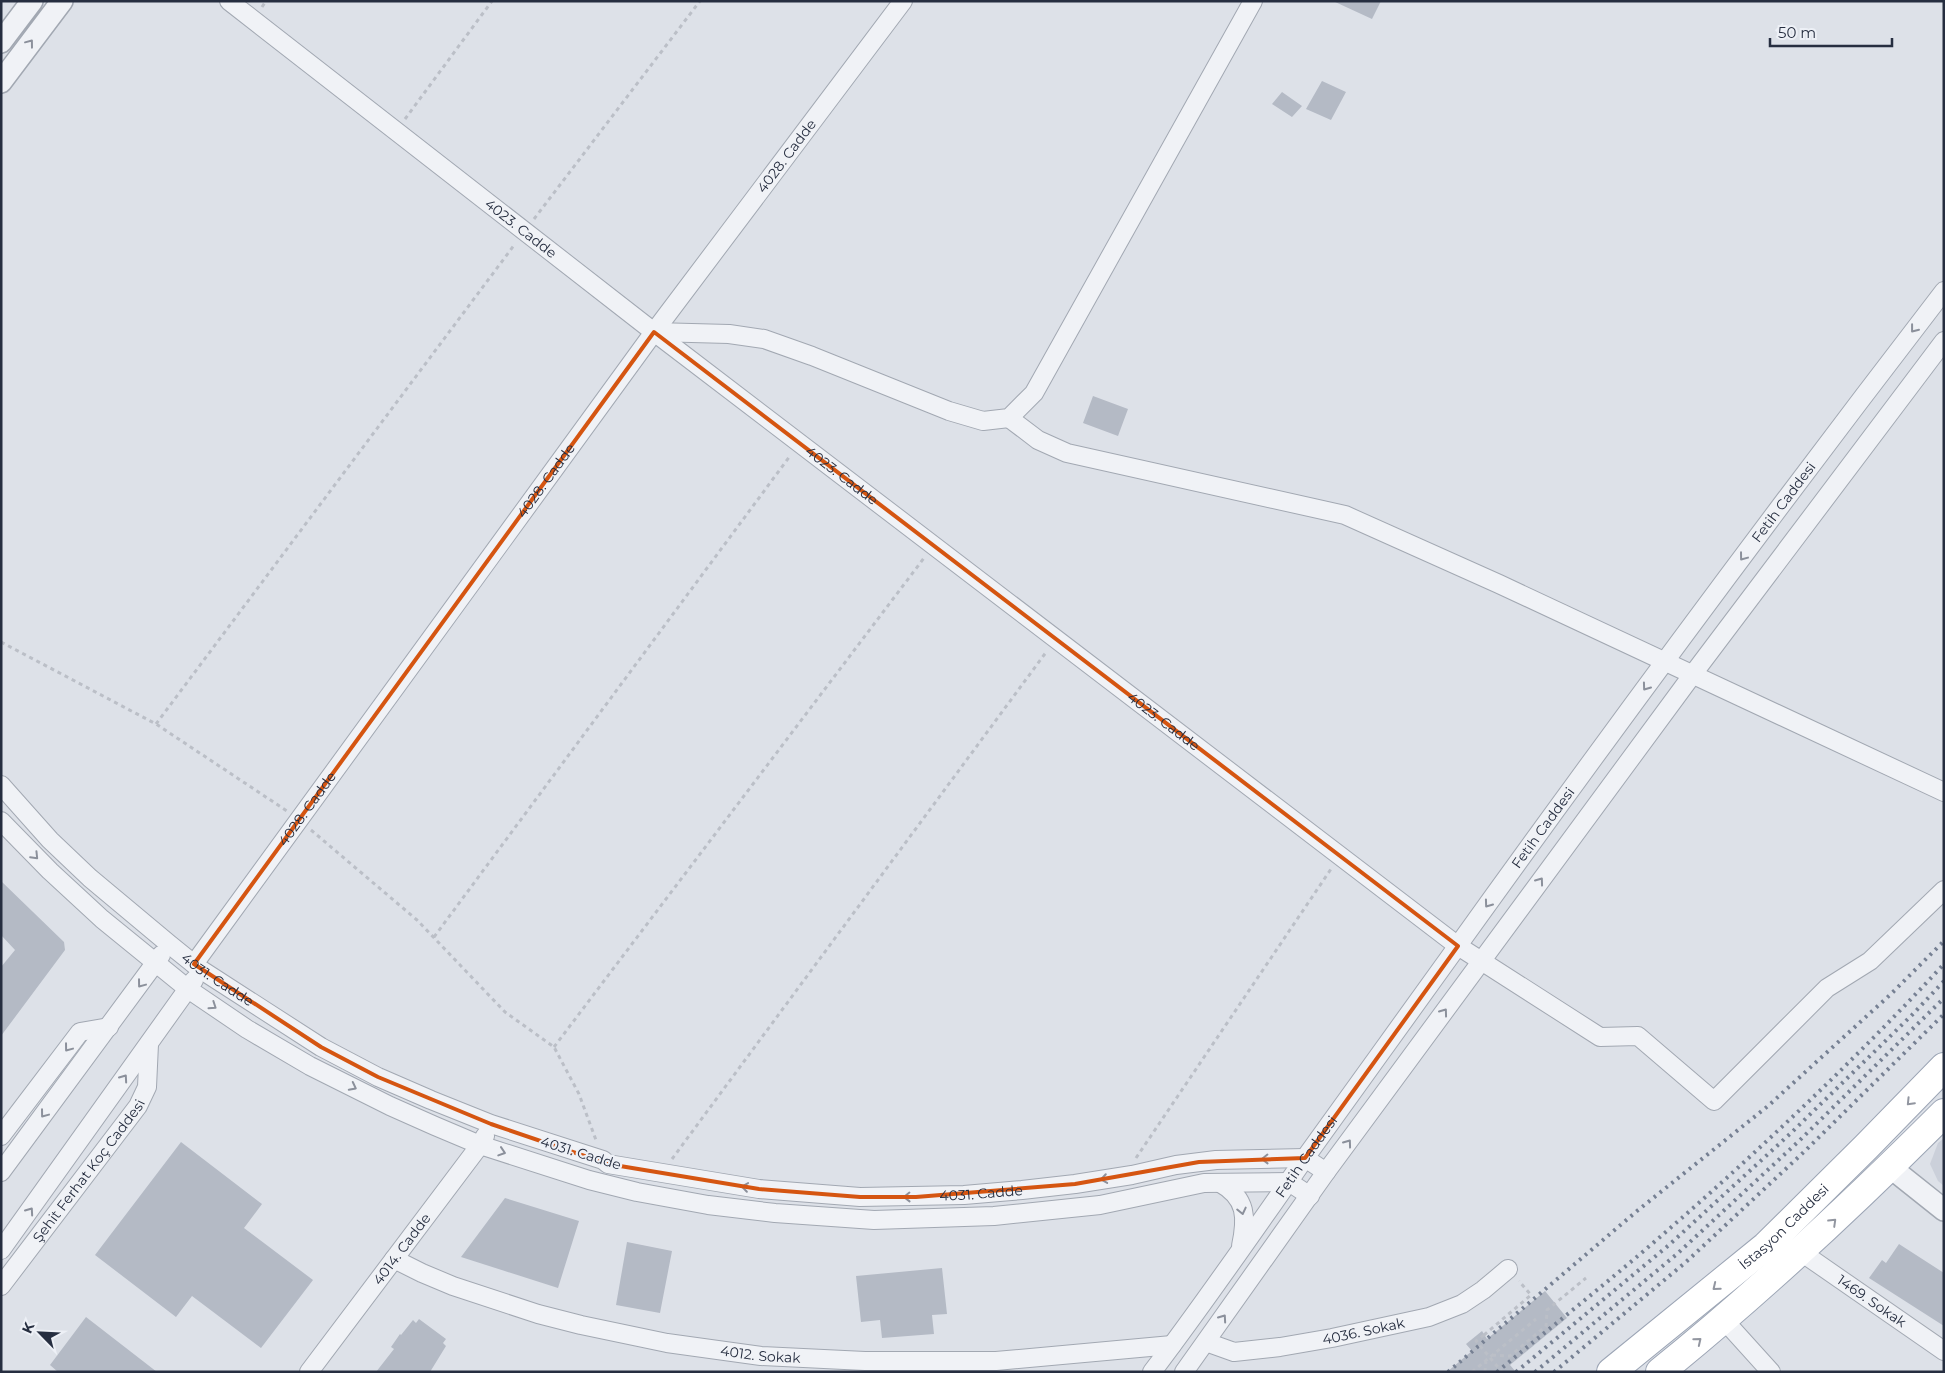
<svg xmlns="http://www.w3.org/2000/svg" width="1945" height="1373" viewBox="0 0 1945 1373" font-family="Montserrat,sans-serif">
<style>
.built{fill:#cbd0da}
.building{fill:#b4bac5}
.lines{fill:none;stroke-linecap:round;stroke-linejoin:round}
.minor-casing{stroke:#a2a8b2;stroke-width:20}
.tertiary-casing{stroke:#a2a8b2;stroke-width:24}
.primary-casing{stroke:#9ca5b5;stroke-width:30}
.path{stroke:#bbbfc7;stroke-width:3;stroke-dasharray:4 4;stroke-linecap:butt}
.minor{stroke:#f0f2f6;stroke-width:18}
.tertiary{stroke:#f0f2f6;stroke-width:21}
.primary{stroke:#fff;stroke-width:28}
.rail{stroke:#768093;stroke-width:4;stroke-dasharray:2.5 5;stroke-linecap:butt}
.path-bridge{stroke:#bbbfc7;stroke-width:3;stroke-dasharray:4 4;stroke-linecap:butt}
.oneway{stroke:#8b909b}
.oneway2{stroke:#9296a0}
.marked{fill:none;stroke:#d55511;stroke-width:4;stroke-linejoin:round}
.labels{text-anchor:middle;stroke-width:4.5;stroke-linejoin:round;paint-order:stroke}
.street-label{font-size:14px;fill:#262e40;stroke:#edf0f6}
</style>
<rect width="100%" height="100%" fill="#dde1e8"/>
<!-- built -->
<path class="built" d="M1944,1138V1186L1938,1181L1930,1164L1938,1143Z"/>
<!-- building -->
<path class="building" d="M1333,1H1381L1372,19Z
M1322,81L1346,92L1331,120L1306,109Z
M1282,92L1302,106L1292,117L1272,104Z
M1093,396L1128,409L1118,436L1083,423Z
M1,881L64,942L65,950L1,1036V967L15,950L1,935Z
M181,1142L262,1204L244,1228L313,1280L261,1348L192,1296L176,1317L95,1255Z
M505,1198L579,1221L558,1288L461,1257Z
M627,1242L672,1251L660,1313L616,1305Z
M1899,1244L1944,1273V1326L1869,1278L1882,1260L1886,1263Z
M942,1268L947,1314L932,1315L934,1334L882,1338L880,1320L861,1322L856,1276Z
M1545,1291L1567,1318L1510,1365L1516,1372H1447L1472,1351L1466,1344L1482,1331L1487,1339Z
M86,1317L157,1372H58L50,1365Z
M419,1319L446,1339L443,1343L446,1346L430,1372H376L394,1349L391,1347L400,1334L401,1335L413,1320L416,1323Z"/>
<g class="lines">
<!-- minor casing -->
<g class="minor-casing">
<g id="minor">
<path id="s1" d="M229,1L654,332L1458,946L1600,1037L1638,1036L1714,1101L1827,988L1870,961L1944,890"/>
<path d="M654,332L729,334L764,339L812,356L949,411L983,421L1009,418L1034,393L1253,1"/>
<path d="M1009,418L1038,440L1067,453L1345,515L1499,584L1944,792"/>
<path id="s2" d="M1,785L50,840L90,878L169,944L200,969L321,1047L378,1077L431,1100L491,1124L603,1160L608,1164L759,1189L860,1197L964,1195L1022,1190L1075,1184L1132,1175L1176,1165L1216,1160L1305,1158L1326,1172"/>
<path d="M1,821L50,871L102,919L188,989L247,1029L310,1066L390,1106L435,1126L480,1145L589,1180L637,1192L708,1205L775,1213L874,1220L994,1216L1100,1205L1204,1183L1289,1182L1310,1196"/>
<path id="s3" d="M194,964L654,332L903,1"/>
<path d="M1,1136L80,1032L109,1027"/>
<path d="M1,1172L161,955"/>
<path d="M1220,1183C1247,1198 1247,1218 1241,1246"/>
<path d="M1,1250L194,980"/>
<path id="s4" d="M1801,1252L1944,1351"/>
<path id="s5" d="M394,1259L422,1273L453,1286L538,1314L581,1325L667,1343L761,1356L865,1361H996L1172,1345"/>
<path id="s6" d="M1,1286L138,1106L147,1087L149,1044"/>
<path d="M1724,1320L1771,1372"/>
<path id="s7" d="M1206,1342L1234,1352L1280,1347L1332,1338L1429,1317L1462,1304L1483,1290L1508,1269"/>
<path id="s8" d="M309,1372L480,1145L485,1136"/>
<path id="s9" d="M1152,1372C1205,1302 1255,1230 1305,1158C1354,1089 1405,1020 1454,951C1614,728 1777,508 1944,291"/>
<path d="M1184,1372L1326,1172L1693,674L1944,341"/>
</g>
</g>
<!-- tertiary casing -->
<g class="tertiary-casing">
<path id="tertiary" d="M1,42L32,1
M1,82L62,1
M1890,1167L1944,1210"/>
</g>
<!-- primary casing -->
<g class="primary-casing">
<g id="primary">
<path id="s10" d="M1611,1372L1766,1246L1866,1147L1944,1067"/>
<path d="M1660,1372C1760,1291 1853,1204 1944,1113"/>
</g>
</g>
<!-- path -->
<path class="path" d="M262,7L266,1
M405,119L492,1
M534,219L700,1
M1,642L156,724L287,811
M156,724L515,244
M311,830L417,920L505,1012L554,1047L579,1094L596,1140
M434,937L790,456
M554,1047L924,558
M1136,1158L1331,869
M672,1159L1047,651
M1484,1335L1531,1295L1519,1281
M1492,1355L1510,1356L1546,1326L1547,1310L1586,1278
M1472,1372L1536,1319
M1485,1372L1486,1360"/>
<!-- minor -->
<use href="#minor" class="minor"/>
<!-- tertiary -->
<use href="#tertiary" class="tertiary"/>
<!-- primary -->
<use href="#primary" class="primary"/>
<!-- rail -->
<path class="rail" d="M1448,1372L1637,1211L1768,1106L1891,994L1944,941
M1497,1372C1551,1327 1607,1283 1660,1237C1759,1151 1855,1060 1944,964
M1516,1372L1669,1245L1791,1133L1913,1014L1944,981
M1535,1372L1677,1254L1799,1141L1944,998
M1554,1372L1686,1262L1806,1150L1944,1014"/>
<!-- path-bridge -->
<path class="path-bridge" d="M1484,1335L1476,1341L1502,1372"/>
</g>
<!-- one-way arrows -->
<defs><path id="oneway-chevron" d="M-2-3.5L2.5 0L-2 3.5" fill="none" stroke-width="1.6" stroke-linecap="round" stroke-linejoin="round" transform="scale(1.25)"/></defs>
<g class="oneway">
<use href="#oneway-chevron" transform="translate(30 43) rotate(-53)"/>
<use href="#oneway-chevron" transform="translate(1914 329) rotate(128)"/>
<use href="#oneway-chevron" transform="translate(1743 557) rotate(127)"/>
<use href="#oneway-chevron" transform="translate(1646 687) rotate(126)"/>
<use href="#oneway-chevron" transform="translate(35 856) rotate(46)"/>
<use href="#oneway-chevron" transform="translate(1540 881) rotate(-54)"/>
<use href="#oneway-chevron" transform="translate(1488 904) rotate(126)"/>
<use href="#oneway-chevron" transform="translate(141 984) rotate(127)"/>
<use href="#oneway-chevron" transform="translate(213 1006) rotate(34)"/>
<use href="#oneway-chevron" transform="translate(1444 1012) rotate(-54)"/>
<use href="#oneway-chevron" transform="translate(68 1048) rotate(127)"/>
<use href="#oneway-chevron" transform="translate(124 1078) rotate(-55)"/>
<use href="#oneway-chevron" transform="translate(353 1087) rotate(27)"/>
<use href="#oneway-chevron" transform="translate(44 1114) rotate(127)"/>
<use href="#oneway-chevron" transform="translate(1348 1143) rotate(-54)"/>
<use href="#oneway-chevron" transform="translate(502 1152) rotate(18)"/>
<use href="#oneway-chevron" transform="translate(1265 1159) rotate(179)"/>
<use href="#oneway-chevron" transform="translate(1104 1179) rotate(171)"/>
<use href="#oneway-chevron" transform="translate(745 1187) rotate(-172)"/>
<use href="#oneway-chevron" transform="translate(907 1197) rotate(179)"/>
<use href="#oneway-chevron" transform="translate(30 1211) rotate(-55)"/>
<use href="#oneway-chevron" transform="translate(1242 1211) rotate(77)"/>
<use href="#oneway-chevron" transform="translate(1223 1318) rotate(-55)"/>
</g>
<g class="oneway2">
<use href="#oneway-chevron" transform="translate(1910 1102) rotate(134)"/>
<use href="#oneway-chevron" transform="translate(1833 1222) rotate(-44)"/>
<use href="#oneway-chevron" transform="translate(1716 1287) rotate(141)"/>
<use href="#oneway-chevron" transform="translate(1698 1341) rotate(-39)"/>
</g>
<!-- marked area -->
<path class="marked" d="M654,332L1458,946L1305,1158L1199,1162L1075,1184L916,1197H860L759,1189L608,1164L491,1124L378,1077L321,1047L194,964Z"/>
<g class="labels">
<!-- street labels -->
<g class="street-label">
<text dy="5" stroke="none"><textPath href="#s3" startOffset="1002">4028. Cadde</textPath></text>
<text dy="5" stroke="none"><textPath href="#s1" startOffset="370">4023. Cadde</textPath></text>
<text dy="5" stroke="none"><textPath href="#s1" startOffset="775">4023. Cadde</textPath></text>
<text dy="5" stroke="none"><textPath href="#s3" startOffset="598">4028. Cadde</textPath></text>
<text dy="5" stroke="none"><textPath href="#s9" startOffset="1075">Fetih Caddesi</textPath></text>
<text dy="5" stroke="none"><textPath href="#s1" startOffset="1180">4023. Cadde</textPath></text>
<text dy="5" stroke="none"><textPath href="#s3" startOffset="192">4028. Cadde</textPath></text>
<text dy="5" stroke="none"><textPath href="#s9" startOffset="670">Fetih Caddesi</textPath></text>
<text dy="5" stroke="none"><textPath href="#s2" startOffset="292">4031. Cadde</textPath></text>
<text transform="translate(581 1153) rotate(17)" y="5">4031. Cadde</text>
<text dy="5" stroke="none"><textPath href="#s9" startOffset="265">Fetih Caddesi</textPath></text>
<text dy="5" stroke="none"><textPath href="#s6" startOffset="145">Şehit Ferhat Koç Caddesi</textPath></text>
<text dy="5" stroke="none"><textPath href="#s2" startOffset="1102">4031. Cadde</textPath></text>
<text dy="5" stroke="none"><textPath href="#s10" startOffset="226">İstasyon Caddesi</textPath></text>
<text dy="5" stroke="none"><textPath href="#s8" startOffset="154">4014. Cadde</textPath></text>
<text dy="5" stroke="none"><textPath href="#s4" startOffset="86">1469. Sokak</textPath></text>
<text dy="5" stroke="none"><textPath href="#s7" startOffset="161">4036. Sokak</textPath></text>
<text dy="5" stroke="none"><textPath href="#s5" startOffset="381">4012. Sokak</textPath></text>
</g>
</g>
<!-- border -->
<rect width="1945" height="1373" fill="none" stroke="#262e40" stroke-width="5"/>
<!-- north arrow -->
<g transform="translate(40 1333) rotate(294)" stroke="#edf0f6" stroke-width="4" paint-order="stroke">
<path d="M0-4L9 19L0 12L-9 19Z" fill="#262e40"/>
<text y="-8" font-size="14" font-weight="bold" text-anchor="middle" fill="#262e40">K</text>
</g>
<!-- scale -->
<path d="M1770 38v8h122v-8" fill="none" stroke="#262e40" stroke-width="2.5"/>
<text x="1778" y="38" font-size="15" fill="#262e40" stroke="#edf0f6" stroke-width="4" paint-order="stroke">50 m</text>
</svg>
